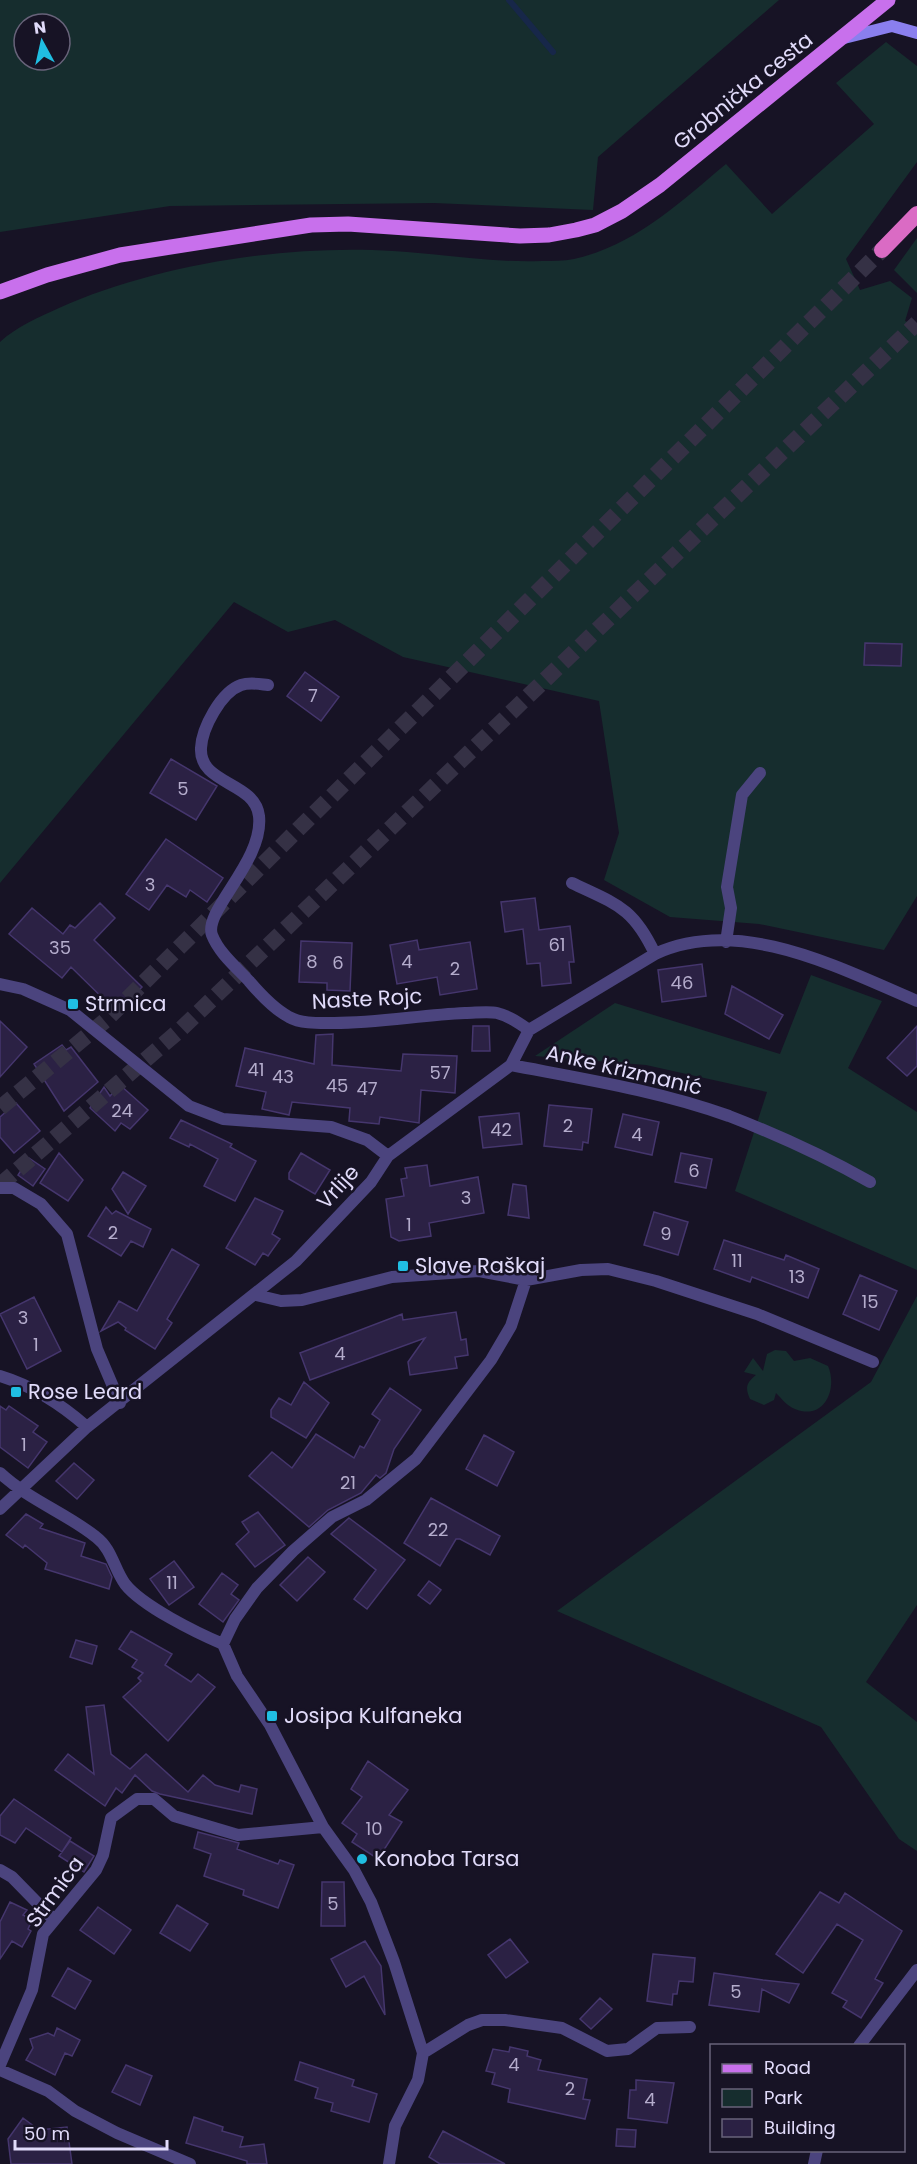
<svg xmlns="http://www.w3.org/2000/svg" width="917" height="2164" viewBox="0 0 917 2164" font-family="Poppins,sans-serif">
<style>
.green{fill:#162d2e;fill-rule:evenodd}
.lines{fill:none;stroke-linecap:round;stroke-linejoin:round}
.stream{stroke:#172749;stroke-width:6}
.building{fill:#2b2144;stroke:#45366d;stroke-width:1.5}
.trunk-tunnel{stroke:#353145;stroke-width:16;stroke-dasharray:16 8;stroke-linecap:butt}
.minor{stroke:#4b447e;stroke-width:12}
.secondary{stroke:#8a7fee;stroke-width:12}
.primary{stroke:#c870ec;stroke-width:15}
.trunk{stroke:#da6bc4;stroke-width:16}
.poi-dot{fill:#20bee2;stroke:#171325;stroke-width:2}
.labels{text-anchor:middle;stroke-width:5;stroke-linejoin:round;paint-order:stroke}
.number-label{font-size:18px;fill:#b4accc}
.street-label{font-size:21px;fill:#e1dbfa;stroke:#171325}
.poi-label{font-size:21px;fill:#e1dbfa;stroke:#171325;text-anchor:start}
</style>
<rect width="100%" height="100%" fill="#171325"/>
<!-- green -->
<path class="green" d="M0,0H779L598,157L593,210L434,203L170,206L0,232ZM24,24H60V60H24Z
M886,42L917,66V162L846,259L860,290L890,281L912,298L905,321L917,326V896L884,950L759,924L670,917L604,880L619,833L599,701L403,657L335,620L288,632L234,602L0,883V342C16,327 39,317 59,308C155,265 287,244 393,251C443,254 492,263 542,261C552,261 564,261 574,259C636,245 679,203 726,164L772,214L874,124L836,83Z
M917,238V293L894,270Z
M811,975L882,1001L848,1068L917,1112V1270L735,1191L767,1092L646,1065L535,1056L615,1003L780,1054Z
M917,1296V1605L866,1682L917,1722V1851L899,1839L821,1727L557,1611L871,1382Z
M775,1350L786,1351L794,1361L810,1358L828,1366C838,1389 824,1421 795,1409C787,1406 782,1399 776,1393L774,1400L764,1405L750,1399C745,1388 746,1383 756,1375L744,1372L753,1358L763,1371L767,1354Z"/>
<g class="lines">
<!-- stream -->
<path class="stream" d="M509,0L553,52"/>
</g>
<!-- building -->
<path class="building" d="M865,643L902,644L901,666L864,665Z
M305,672L339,697L321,721L287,696Z
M171,759L217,786L196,820L150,793Z
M166,839L223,878L207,902L190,890L186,897L167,885L149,910L126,894Z
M535,898L539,930L570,926L574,962H569L571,983L542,986L540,963L527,964L523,929L505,932L501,902Z
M100,903L115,918L94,940L142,987L117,1012L71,967L62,978L9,934L32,908L63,934L70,925L75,928Z
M417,940L419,950L470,942L477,989L440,995L437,977L397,984L390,945Z
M301,941L352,943L350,991L327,990V983L299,982Z
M702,964L706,996L662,1002L658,970Z
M732,986L783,1015L769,1039L725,1014Z
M0,1021L27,1047L0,1077Z
M473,1026H489L490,1051H472Z
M917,1026V1066L907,1076L887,1058Z
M333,1034L332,1065L401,1071L403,1054L457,1056L455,1093L421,1090L419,1123L380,1117L379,1124L349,1121L350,1108L292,1102L289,1115L262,1109L266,1092L236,1086L245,1048L314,1064L316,1035Z
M62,1045L66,1050L71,1047L98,1082L64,1111L34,1064Z
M120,1085L148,1110L130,1129L121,1123L115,1131L90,1108L104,1087L110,1096Z
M16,1103L40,1131L14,1153L0,1137V1117Z
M549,1105L592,1109L588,1143L583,1142L582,1150L544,1146Z
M519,1113L522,1144L483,1148L479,1117Z
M623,1114L659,1122L652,1155L615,1147Z
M181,1120L232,1144L230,1147L256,1161L235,1201L204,1186L218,1159L190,1144L189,1147L170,1138Z
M59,1153L83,1180L68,1201L40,1183Z
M301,1153L330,1170L315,1194L289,1179V1173Z
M681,1153L712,1159L706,1188L675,1182Z
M29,1158L45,1169L33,1186L18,1175Z
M427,1165L430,1186L478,1177L484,1213L429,1223L431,1236L399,1241L391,1237L386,1199L404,1196L401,1179L407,1178L405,1168Z
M123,1172L146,1186L128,1214L112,1189Z
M513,1184L526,1186L529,1218L508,1215Z
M255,1198L283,1211L272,1234L280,1239L268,1256L263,1253L255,1265L226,1248Z
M106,1207L112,1214L116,1211L151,1229L143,1247L131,1241L121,1256L88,1236Z
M654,1212L688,1222L678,1255L644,1245Z
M724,1240L784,1260L786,1255L819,1269L808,1298L752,1277L750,1282L714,1269Z
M172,1249L199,1265L167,1319L172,1323L155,1349L125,1330L126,1328L118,1322L101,1331L119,1301L137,1311Z
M860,1275L897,1291L879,1330L843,1314Z
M34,1297L61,1351L27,1369L0,1314Z
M456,1312L461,1340L466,1339L468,1355L455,1357L457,1368L410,1375L408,1362L425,1338L310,1380L300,1353L402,1314L403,1320Z
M304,1382L329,1403L306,1438L271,1417V1410L279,1398L291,1405Z
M390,1388L421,1410L394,1449L386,1473L380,1478L376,1475L361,1493L328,1510L309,1527L249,1476L272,1452L292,1468L316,1434L354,1458L360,1446L364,1448L380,1420L372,1414Z
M0,1406L6,1410L9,1406L38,1426L33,1432L47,1442L28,1468L0,1447Z
M484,1435L514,1452L497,1486L466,1469Z
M74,1463L94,1480L77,1499L56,1481Z
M431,1498L500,1536L490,1555L460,1539H456L440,1566L404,1543Z
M258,1512L285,1545L255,1567L236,1544L249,1532L242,1522Z
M26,1514L43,1524L40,1528L85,1543L81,1556L106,1564L112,1577L109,1589L45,1569L47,1563L25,1545L23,1548L6,1535Z
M349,1518L405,1560L367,1609L354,1599L376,1570L331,1534Z
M308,1557L325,1572L297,1601L280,1585Z
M174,1561L194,1587L169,1605L150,1579Z
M222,1573L238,1585L231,1594L239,1600L223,1622L199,1604Z
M429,1581L441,1590L430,1604L418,1595Z
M131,1631L172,1654L165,1665L191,1682L198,1674L215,1687L168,1741L123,1697L141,1681L138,1678L143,1673L132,1667L137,1660L119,1649Z
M76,1640L97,1646L92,1664L70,1657Z
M104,1705L111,1754L130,1769L146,1754L188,1792L203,1775L215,1785L239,1792L241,1785L257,1789L252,1814L160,1794L152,1791L135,1775L122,1793L116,1788L105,1806L55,1770L68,1754L94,1774L86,1707Z
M368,1761L408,1790L389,1815L402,1822L378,1859L352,1842L357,1834L342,1823L362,1797L351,1789Z
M14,1799L71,1838L62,1852L26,1828L15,1843L0,1835V1816Z
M198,1832L239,1843L237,1849L278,1864L280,1860L294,1865L278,1908L243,1895L244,1890L204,1876L211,1854L194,1848Z
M70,1841L94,1856L84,1872L59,1856Z
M322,1882H344L345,1926H321Z
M820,1892L839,1903L845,1893L902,1931L875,1979L883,1983L861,2018L843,2007L847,2001L832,1993L863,1940L837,1924L803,1973L776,1954Z
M10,1902L27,1910L23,1915L32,1920L28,1929L31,1931L22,1947L12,1941L0,1959V1922Z
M177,1905L208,1924L190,1951L160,1933Z
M98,1907L131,1930L114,1954L80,1930Z
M510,1939L528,1962L506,1978L488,1955Z
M365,1941L381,1966L385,2015L364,1976L346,1987L331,1959Z
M653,1954L695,1958L693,1982L679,1981L677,1994H673L672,2005L647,2001Z
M68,1968L91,1981L75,2009L52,1996Z
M714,1973L763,1980L799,1984L789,2003L762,1989L759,2012L709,2005Z
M600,1998L612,2009L591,2029L580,2019Z
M57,2028L80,2040L72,2056L65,2053L55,2075L26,2060L33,2048L30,2039L48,2033L54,2036Z
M510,2047L528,2051L527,2056L541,2060L538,2070L587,2079L583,2099L590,2100L585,2119L508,2102L510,2089L492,2084L495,2073L486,2071L493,2049L509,2052Z
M300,2062L354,2080L352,2086L377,2094L369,2122L331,2111L333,2103L315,2098L318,2088L295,2080Z
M126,2065L152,2076L140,2105L112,2092Z
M636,2080L674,2083L667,2123L628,2118L630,2090H636Z
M194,2117L223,2127L222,2131L243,2137L240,2147L264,2144L267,2164H247V2161L186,2143Z
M23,2118L39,2130L67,2127L72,2164H11L8,2139Z
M617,2129L636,2130L635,2147L616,2146Z
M443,2131L505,2164H440L429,2157Z"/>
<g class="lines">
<!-- trunk-tunnel -->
<path class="trunk-tunnel" d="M0,1108L106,1020L882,250
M0,1185L180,1030L917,323"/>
<!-- minor -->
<path class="minor" d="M268,685C259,684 250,682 241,685C221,692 202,728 201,748C199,785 255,781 259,816C264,861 203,911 212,935C219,953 236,967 249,981C260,994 274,1009 289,1017C301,1024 320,1023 334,1023C378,1023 421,1015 465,1013C475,1013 488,1011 497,1013C509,1016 519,1023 529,1030
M572,883C616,904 633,907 655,954
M726,942L731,908L727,887L742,795L760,773
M0,984L23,989L70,1010L189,1106L223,1119L331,1127L367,1140L388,1156
M511,1065C584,1079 660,1091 729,1116C778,1135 824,1156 870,1182
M0,1188H14L41,1204L67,1234L97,1349L120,1403
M256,1295L281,1301L302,1300L392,1277L479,1271L526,1280L581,1270L608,1269L656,1281L757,1314L873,1362
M0,1376C33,1386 62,1405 87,1427
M0,1473C29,1500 66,1513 96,1537C112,1549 114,1569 125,1584C142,1606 197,1633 223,1644
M0,1509L87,1427L296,1261L371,1182L388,1156L511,1065L529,1030L655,954C740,915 839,968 917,1001
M223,1644L237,1676L270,1725L323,1827L354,1870L371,1902L394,1962L423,2053L418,2080L395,2126L389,2164
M223,1644L235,1619L257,1588L293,1551L332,1517L366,1500L416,1459L491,1360L511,1326L526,1280
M0,1870L12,1877L54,1920
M859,2046L917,1970
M423,2053L468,2025L482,2020H505L562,2028L607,2051L628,2049L657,2028L690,2027
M0,2065L32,1990L43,1934L96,1870L103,1855L111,1818L137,1799H154L174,1816L238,1835L323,1827
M0,2070L48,2091L75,2111L117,2133L190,2164
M814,2164L817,2150"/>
<!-- secondary -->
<path class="secondary" d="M844,38L892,26L917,33"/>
<!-- primary -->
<path class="primary" d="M0,292L47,275L120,255L311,225L348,224L520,236L549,235L576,230L595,225L622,211L660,185L888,0"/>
<!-- trunk -->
<path class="trunk" d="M882,250L917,214"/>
</g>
<!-- markers -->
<g class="poi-dot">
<rect x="67" y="998" width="12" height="12" rx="3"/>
<rect x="397" y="1260" width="12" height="12" rx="3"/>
<rect x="10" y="1386" width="12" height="12" rx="3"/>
<rect x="266" y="1710" width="12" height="12" rx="3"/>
<circle cx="362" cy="1859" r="6"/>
</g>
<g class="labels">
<!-- number labels -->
<g class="number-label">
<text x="313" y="702">7</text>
<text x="183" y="795">5</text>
<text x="150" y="891">3</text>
<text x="557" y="951">61</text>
<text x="60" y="954">35</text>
<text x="312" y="968">8</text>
<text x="407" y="968">4</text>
<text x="338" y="969">6</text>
<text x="455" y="975">2</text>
<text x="682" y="989">46</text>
<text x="256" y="1076">41</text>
<text x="440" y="1079">57</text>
<text x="283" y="1083">43</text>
<text x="337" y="1092">45</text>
<text x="367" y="1095">47</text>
<text x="122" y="1117">24</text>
<text x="568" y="1132">2</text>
<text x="501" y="1136">42</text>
<text x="637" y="1141">4</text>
<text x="694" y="1177">6</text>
<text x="466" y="1204">3</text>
<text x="409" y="1231">1</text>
<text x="113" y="1239">2</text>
<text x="666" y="1240">9</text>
<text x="737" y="1267">11</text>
<text x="797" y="1283">13</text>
<text x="870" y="1308">15</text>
<text x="23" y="1324">3</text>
<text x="36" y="1351">1</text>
<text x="340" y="1360">4</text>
<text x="24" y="1451">1</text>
<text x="348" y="1489">21</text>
<text x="438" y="1536">22</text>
<text x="172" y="1589">11</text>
<text x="374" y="1835">10</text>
<text x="333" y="1910">5</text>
<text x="736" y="1998">5</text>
<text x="514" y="2071">4</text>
<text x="570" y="2095">2</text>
<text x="650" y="2106">4</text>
</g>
<!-- street labels -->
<g class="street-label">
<text transform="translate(743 91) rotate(-39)" y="7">Grobnička cesta</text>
<text transform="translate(367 999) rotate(-3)" y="7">Naste Rojc</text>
<text transform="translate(624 1070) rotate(13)" y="7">Anke Krizmanić</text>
<text transform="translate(338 1187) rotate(-48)" y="7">Vrlije</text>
<text transform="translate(55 1892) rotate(-54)" y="7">Strmica</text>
</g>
<!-- poi labels -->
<g class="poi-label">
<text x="85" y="1011">Strmica</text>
<text x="415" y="1273">Slave Raškaj</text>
<text x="28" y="1399">Rose Leard</text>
<text x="284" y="1723">Josipa Kulfaneka</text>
<text x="374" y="1866">Konoba Tarsa</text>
</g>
</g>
<!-- legend -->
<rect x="710" y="2044" width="195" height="108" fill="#171325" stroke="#68637a" stroke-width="1.5"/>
<rect x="722" y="2064" width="30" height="9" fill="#c870ec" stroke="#68637a" stroke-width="1.5"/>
<text x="764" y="2074" font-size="18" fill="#e1dbfa">Road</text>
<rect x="722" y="2089" width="30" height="18" fill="#162d2e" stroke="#68637a" stroke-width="1.5"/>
<text x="764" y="2104" font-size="18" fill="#e1dbfa">Park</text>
<rect x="722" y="2119" width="30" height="18" fill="#2b2144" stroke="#68637a" stroke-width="1.5"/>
<text x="764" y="2134" font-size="18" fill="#e1dbfa">Building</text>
<!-- north arrow -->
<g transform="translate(42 42) rotate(352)"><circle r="28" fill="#171325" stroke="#68637a" stroke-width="1.5"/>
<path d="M0-4.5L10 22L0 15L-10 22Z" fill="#20bee2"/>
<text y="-9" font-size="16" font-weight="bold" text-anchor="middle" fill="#e1dbfa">N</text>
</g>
<!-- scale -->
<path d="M15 2140v9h152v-9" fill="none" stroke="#e1dbfa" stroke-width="3"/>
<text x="24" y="2140" font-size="18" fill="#e1dbfa" stroke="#171325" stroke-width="4.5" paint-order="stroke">50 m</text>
</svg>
